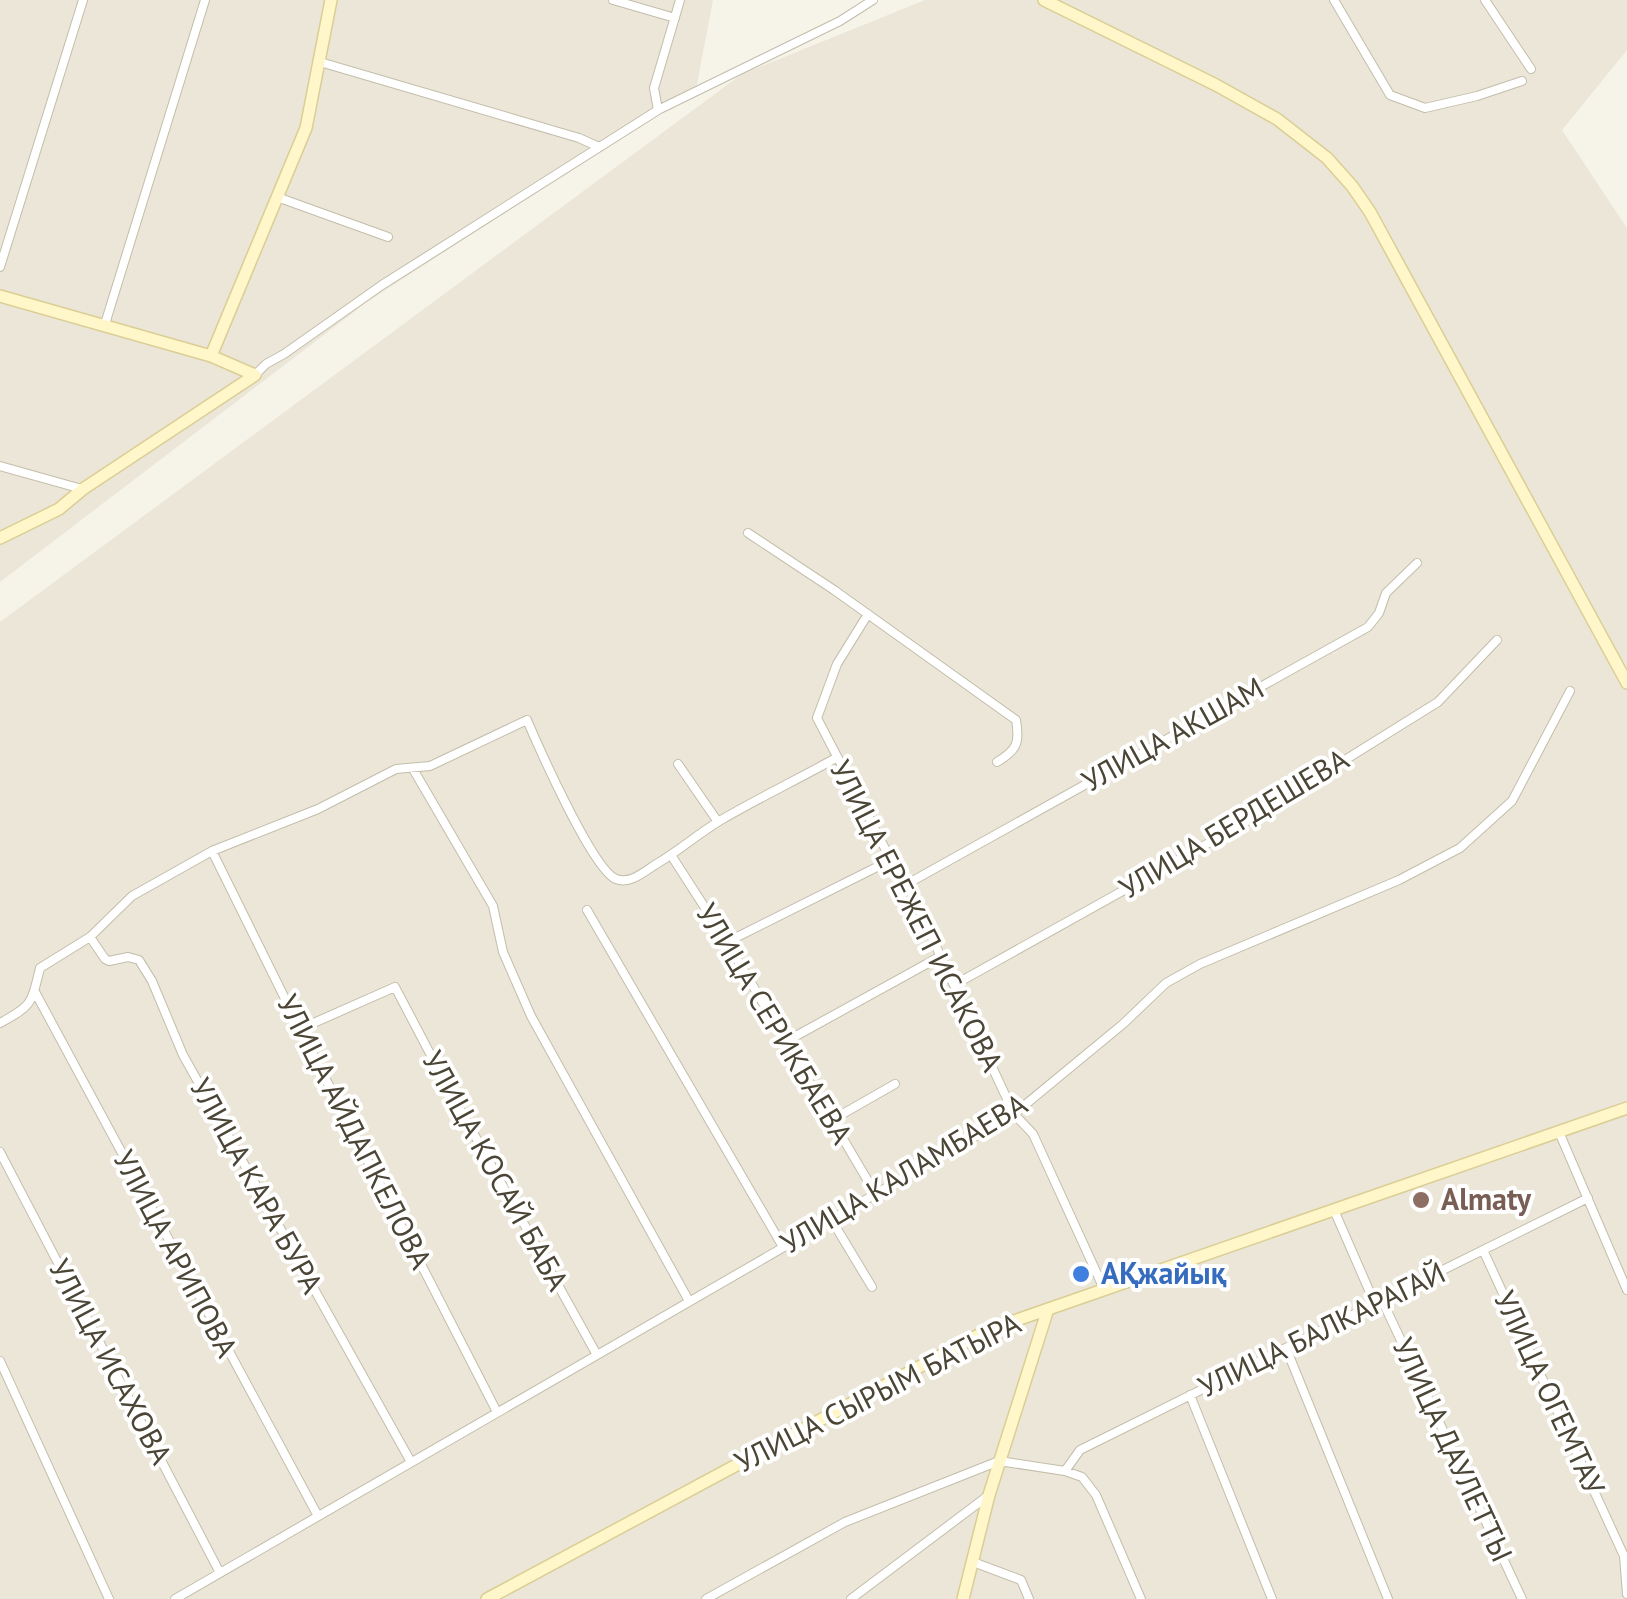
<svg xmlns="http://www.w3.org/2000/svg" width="1627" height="1599" viewBox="0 0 1627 1599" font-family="'PT Sans',sans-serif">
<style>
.residential{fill:#ebe6d7}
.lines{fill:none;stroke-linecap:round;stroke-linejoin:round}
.street-casing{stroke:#c3bdaa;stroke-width:10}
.secondary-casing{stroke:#dbce95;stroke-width:14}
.street{stroke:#fff;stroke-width:8}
.secondary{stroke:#fff7ca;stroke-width:11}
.education-dot{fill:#8d6e63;stroke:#fff;stroke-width:4}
.shop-dot{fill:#3f7fe0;stroke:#fff;stroke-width:4}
.labels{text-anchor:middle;stroke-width:8;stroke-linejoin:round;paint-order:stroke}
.street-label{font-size:30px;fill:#4b4536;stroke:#fff}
.education-label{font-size:30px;font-weight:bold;fill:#785e54;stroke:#fff;text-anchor:start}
.shop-label{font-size:30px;font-weight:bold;fill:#366cbe;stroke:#fff;text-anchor:start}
</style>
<rect width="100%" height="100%" fill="#f6f3e9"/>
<!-- residential -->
<path class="residential" d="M0,0H713L696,89L367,302L0,582Z
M925,0H1627V50L1562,130L1627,228V1599H0V622L742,74Z"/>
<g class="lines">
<!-- street casing -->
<g class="street-casing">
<path id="street" d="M613,0L675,18
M1334,0L1390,95L1425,108L1477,96L1522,81
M1485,0L1531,69
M320,62L579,138L599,147
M658,110L654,88L680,0
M277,197L388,237
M0,267L83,0
M105,324L205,0
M255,375L266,364L284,354L382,285L658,110L840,21L873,0
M0,466L82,489
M748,533L834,590L1016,720C1020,743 1017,750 997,762
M868,614L837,664L817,718L891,860L907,884L1014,1114L1033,1134L1104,1289
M678,764L718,822
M413,769L493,906L503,952L531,1016L689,1301
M212,851L300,1029L497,1412
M671,855L727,942L875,1193
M907,884L1368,627L1379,613L1386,593L1417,563
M587,910L783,1247
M90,937L105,959L109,961L128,957L139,960L152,981L183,1055L411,1462
M727,942L891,860
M954,985L1239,826L1438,702L1497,640
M35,992L318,1516
M0,1023C33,1005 31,1004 40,968L90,937L132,896L212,851L318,809L396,769L430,766L527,720C539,748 593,870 616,879C631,885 646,870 658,863C680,850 699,833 721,820C759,798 798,779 836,758
M300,1029L395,987L446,1084L597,1355
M785,1042L941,956
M832,1120L895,1084
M1559,1132L1627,1290
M0,1152L220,1573
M1334,1210L1375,1304
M831,1219L872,1287
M1483,1250L1624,1556L1627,1594
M1382,1300L1522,1599
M1286,1348L1388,1599
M0,1361L109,1599
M1190,1395L1272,1599
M1065,1471L1080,1450L1588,1198
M973,1562L1021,1580L1029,1599
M175,1599L1014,1114L1123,1024L1166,983L1200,964L1399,880L1460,848L1512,801L1570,691
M706,1599L845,1522L999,1461L1065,1471L1082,1477L1096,1495L1141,1599
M851,1599L989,1495"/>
</g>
<!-- secondary casing -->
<g class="secondary-casing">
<path id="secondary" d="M1044,0L1216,85L1277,119L1327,158L1352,186L1370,212L1627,683
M0,296L211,356L255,375
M211,356L306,128L331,0
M0,538L59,509L83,489L255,375
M487,1599L988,1330L1627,1108
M963,1599L989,1495L1048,1309"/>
</g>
<!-- street -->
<use href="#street" class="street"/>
<!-- secondary -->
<use href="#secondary" class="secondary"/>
</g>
<!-- markers -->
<circle class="education-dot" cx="1421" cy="1200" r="10"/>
<circle class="shop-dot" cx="1081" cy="1274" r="10"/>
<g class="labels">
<!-- street labels -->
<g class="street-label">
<text transform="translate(1173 735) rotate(-29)" y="10">УЛИЦА АКШАМ</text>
<text transform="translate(1234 824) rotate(-31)" y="10">УЛИЦА БЕРДЕШЕВА</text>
<text transform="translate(916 916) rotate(63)" y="10">УЛИЦА ЕРЕЖЕП ИСАКОВА</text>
<text transform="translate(774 1024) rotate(59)" y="10">УЛИЦА СЕРИКБАЕВА</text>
<text transform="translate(354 1132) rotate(63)" y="10">УЛИЦА АЙДАПКЕЛОВА</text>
<text transform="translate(495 1171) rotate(61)" y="10">УЛИЦА КОСАЙ БАБА</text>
<text transform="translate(904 1174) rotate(-31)" y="10">УЛИЦА КАЛАМБАЕВА</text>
<text transform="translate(256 1186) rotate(61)" y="10">УЛИЦА КАРА БУРА</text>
<text transform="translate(175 1254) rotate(62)" y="10">УЛИЦА АРИПОВА</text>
<text transform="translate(1322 1330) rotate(-26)" y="10">УЛИЦА БАЛКАРАГАЙ</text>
<text transform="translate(110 1362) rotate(62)" y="10">УЛИЦА ИСАХОВА</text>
<text transform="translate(878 1393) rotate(-27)" y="10">УЛИЦА СЫРЫМ БАТЫРА</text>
<text transform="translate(1549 1393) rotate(65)" y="10">УЛИЦА ОГЕМТАУ</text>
<text transform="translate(1452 1450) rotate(65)" y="10">УЛИЦА ДАУЛЕТТЫ</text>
</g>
<!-- education labels -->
<g class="education-label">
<text x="1441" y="1210">Аlmaty</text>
</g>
<!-- shop labels -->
<g class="shop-label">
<text x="1101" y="1284">АҚжайық</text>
</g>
</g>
</svg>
